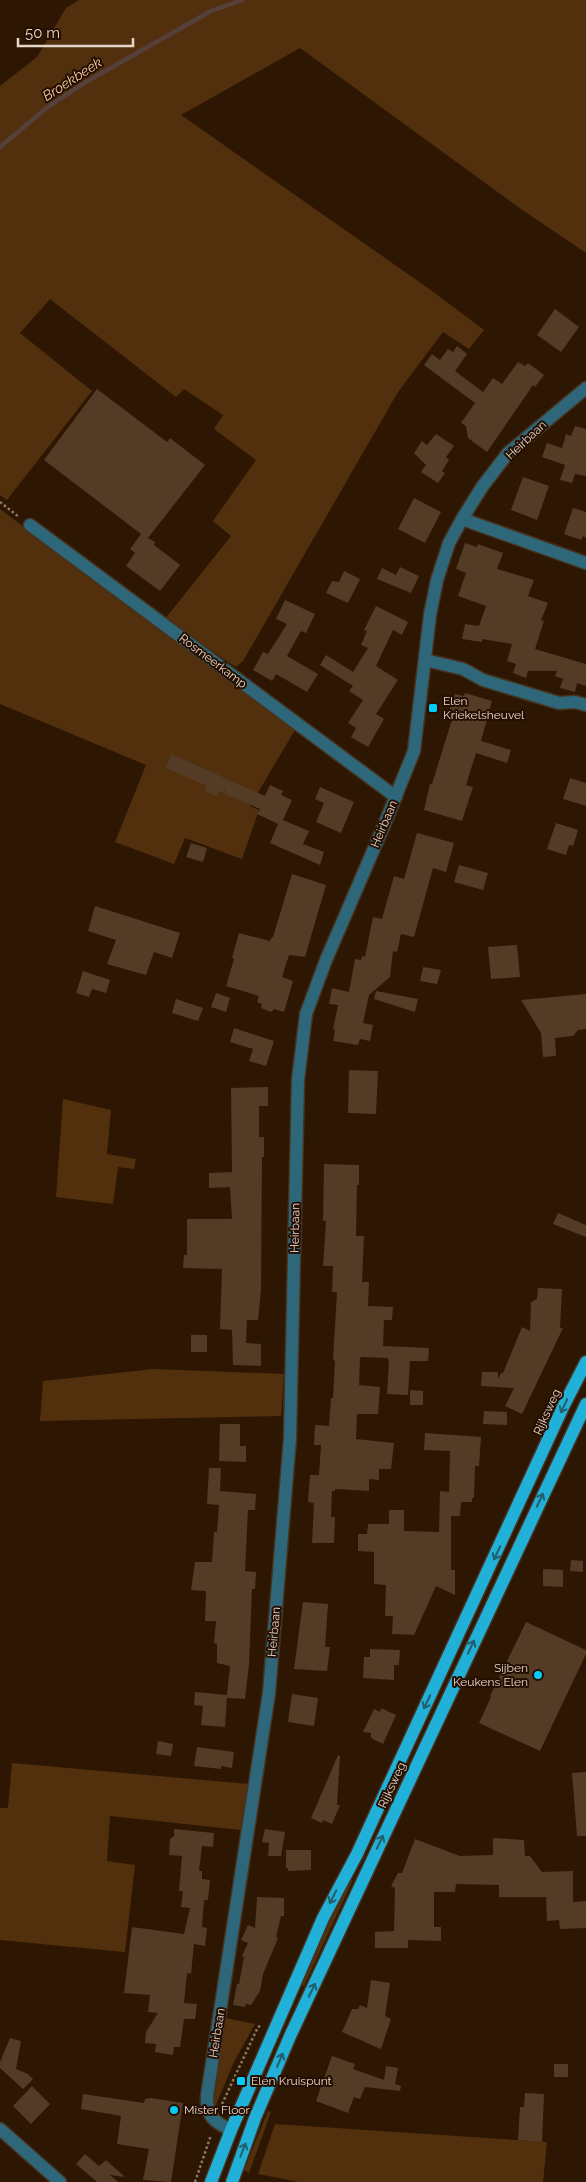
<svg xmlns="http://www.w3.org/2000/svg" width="586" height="2182" viewBox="0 0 586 2182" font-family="Raleway,sans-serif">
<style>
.green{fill:#52300d}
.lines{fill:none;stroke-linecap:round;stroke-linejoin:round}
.stream{stroke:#56403c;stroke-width:4.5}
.building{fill:#533b25}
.street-casing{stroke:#47321f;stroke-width:15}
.primary-casing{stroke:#47321f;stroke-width:15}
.path{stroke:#8b7869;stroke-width:2.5;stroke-dasharray:2.5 2.5;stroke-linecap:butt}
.street{stroke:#2e6779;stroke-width:12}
.primary{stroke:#21b0d7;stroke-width:12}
.oneway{stroke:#225f6c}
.poi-dot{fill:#04cbf9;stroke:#230e00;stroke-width:2}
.labels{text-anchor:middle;stroke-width:4;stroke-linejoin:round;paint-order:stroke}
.street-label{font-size:12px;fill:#e5d5c9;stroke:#230e00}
.poi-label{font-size:12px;fill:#e5d5c9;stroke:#230e00;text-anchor:start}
.water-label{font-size:14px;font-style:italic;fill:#facea9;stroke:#230e00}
</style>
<rect width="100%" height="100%" fill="#2d1703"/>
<!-- green -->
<path class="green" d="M79,0H586V253L521,209L300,48L181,115L428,288L484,330L469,349L443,332L398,392L243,661L236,667L165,619L231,536L213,521L256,460L214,429L223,415L184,389L176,397L50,299L20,333L92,391L7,500L0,495V86L37,57L66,8Z
M0,509L295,730L250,806L259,810L242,859L185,838L174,864L115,842L146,765L0,704Z
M63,1099L111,1110L107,1154L136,1159L134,1169L118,1167L113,1204L56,1197Z
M154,1369L284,1374L281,1416L40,1421L43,1381Z
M12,1763L248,1784L241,1830L110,1816L107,1861L135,1865L125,1952L0,1940V1808H8Z
M350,1879L353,1880L304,1986L302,1985L316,1943Z
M225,2018L255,2024L234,2062L215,2107L213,2098Z
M268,2111L271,2112L249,2173L244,2170Z
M275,2124L547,2142L543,2182H299L258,2174Z"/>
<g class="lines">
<!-- stream -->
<path class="stream" d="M0,147L49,106L86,82L211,11L242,0"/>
</g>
<!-- building -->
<path class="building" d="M555,309L579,327L561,352L537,335Z
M457,346L467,354L455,371L483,392L493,378L502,384L518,362L525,366L528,363L544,375L535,387L533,385L487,452L468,438L466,426L461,423L475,403L424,365L432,354L440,360L448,349L453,352Z
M97,389L167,442L170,438L205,465L148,538L155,542L154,545L180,565L160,591L126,566L135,553L130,549L141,534L44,460Z
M575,426L586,429V476L575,474L572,483L560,480L565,465L542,457L547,443L562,448L566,434L571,436Z
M436,434L454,446L446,457L449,460L442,471L445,473L438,483L421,472L426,465L414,453L422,441L427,445Z
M523,477L549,486L537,520L511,510Z
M414,498L441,512L425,543L398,529Z
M573,508L586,512V538L583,536L581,540L564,534Z
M465,543L477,547L478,544L503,553L497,569L534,580L528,596L548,603L541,620L544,621L535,649L586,664V686L577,683L575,692L560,688L563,679L555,676L557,671H528L526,678L513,673L516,664L507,661L512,644L482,639V642L462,639L465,624L479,626L486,606L458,596L466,573L456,569Z
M400,567L419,576L411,593L377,579L382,568L396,575Z
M344,571L360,579L348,603L326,593L332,581L339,582Z
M285,600L315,614L306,633L301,631L287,656L318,674L307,692L276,674L272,681L253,670L263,652L268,654L287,624L276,619Z
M376,606L408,622L402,635L393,630L376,666L398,680L376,714L384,719L368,747L351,737L356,728L348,723L363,700L349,691L353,686L320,665L326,655L353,672L368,648L361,645L367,631L364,630Z
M465,693L492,701L481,741L511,750L507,763L476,753L466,785L473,787L462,821L424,810L430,784H432L454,713L449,711L455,694L464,696Z
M171,754L265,796L270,785L283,791L281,795L292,800L283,820L309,831L303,844L324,852L320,865L270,843L278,824L257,814L260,809L225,794V788L223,793L220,791L217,797L205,791L207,786L166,768Z
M570,778L586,783V806L563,799Z
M320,787L354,802L341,833L316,822L324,803L315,799Z
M556,823L578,830L573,846L569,845L566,855L547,849Z
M417,833L454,843L446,872L433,868L414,937L401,934L397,952L393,951L390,977L369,995L363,1023L373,1025L370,1041L360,1039L358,1045L333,1041L335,1030L333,1029L338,1005L329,1004L332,988L349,992L355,959L361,960L362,956L365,957L373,917L382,919L394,876L404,879Z
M191,843L207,848L203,862L186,857Z
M459,865L488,873L483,890L454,882Z
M292,874L326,885L305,957L289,955L282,977L293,981L284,1012L274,1009L271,1012L261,1008L262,1004L257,1002L259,996L226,986L234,959L232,958L239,933L270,941L272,937H273Z
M95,906L180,933L172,958L154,952L146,975L107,964L116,940L88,931Z
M517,945L520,977L491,979L488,947Z
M423,967L441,970L437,984L420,981Z
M83,971L110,980L106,993L92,989L89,997L76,993Z
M376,991L418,999L415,1012L374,999Z
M216,993L230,998L226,1012L211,1007Z
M586,994V1029L578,1030L573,1036L555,1038L556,1056L543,1057L541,1033L521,1000Z
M176,999L203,1008L198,1021L172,1013Z
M234,1028L274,1041L266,1066L249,1061L253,1049L230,1042Z
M349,1070L378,1071L376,1114L348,1113Z
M268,1087V1106H259V1137H264V1157H262L261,1290L258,1320H247L246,1343L261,1344V1366L233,1365L232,1330L220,1329L222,1269L183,1268L184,1255H187V1219H232L230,1187L209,1188V1173L232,1172L231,1088Z
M324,1164L359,1165V1185H357L356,1236H364L362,1282H369L368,1306L393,1307L392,1320H384L383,1346L429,1348L428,1361H410L408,1395L387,1394L389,1360L387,1358L361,1357L360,1359L359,1385L380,1387L378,1414H357L356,1439L394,1443L391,1469H379V1480L369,1479V1491L335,1489V1491H332L331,1517H335L334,1543H312L314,1503L308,1502L310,1475H319L321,1445H314L315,1425L329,1426L331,1398H333L335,1361L333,1360L337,1292H332L333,1266H323L326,1221H323Z
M558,1213L586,1225V1237L553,1224Z
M538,1288L562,1289L560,1328H563L522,1414L505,1406L514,1388L481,1386L482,1372H498V1379L501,1373H503L522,1327L530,1331L531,1302L537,1299Z
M191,1335H207V1352H191Z
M410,1390L423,1391V1405H410Z
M484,1411L507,1412V1425L483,1424Z
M220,1424H240V1446H246V1462L219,1461Z
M425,1433L481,1437L479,1466H475L474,1498H472V1502H461L460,1516H451V1570H455V1595L436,1586L414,1635L392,1634L393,1616H385L386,1585L374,1584V1552L358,1551V1534H367L368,1524H389V1510H404V1531L439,1532L440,1491L449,1492L450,1451L424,1450Z
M209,1468H221L220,1491L256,1494L255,1510H248L245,1571L256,1572L255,1589H252L249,1664L245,1699L227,1698L225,1727L201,1725L203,1706L194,1705L195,1692L227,1695L230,1666L217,1663V1644L214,1643L216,1621H205L206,1591L191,1590L195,1562H212L214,1532H217L219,1505L207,1504Z
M571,1560L583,1561V1572L570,1571Z
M543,1569L563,1570V1587L543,1586Z
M303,1602L328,1604L325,1647H330L327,1671L294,1669Z
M526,1622L586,1650V1654L540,1751L479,1723L491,1697L490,1696Z
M370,1649L400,1650L399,1665H394V1680L363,1678L364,1657H370Z
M292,1694L318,1698L314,1726L288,1722Z
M381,1708L396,1715L383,1744L371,1738V1733L363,1732L374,1709L380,1712Z
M158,1741L173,1744L171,1756L156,1754Z
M197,1747L234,1752L232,1768L221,1766V1769L194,1766Z
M338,1755L340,1756L337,1805H340L332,1824L323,1820L322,1823L311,1818Z
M586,1772V1836H577L572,1773Z
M174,1829L214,1833L213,1847L202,1846L199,1871H202V1879L210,1880L208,1900H204L202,1927L207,1928L205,1946L194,1944L191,1974L187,1973L184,2003L197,2004L195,2019H184L180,2047H174L173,2055L155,2052L156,2044L145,2043L146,2032L158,2013L148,2012L150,1995L124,1993L132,1927L184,1934L190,1908L181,1907L183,1891H179L182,1856L169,1855L170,1839L174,1836Z
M265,1829L285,1832L281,1856H268L269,1843L262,1842Z
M493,1838L524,1840L525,1856H530L542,1872L573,1871V1902L586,1901V1928L560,1929L559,1920L547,1921L546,1897H499V1885L456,1884L455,1892H434V1927H441V1941L408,1940V1948H375V1932L394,1931L395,1888L391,1886L398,1873H402L415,1839L460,1856L493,1855Z
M286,1850H311V1870L288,1871V1868H286Z
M257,1897L284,1898V1916H281L276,1937L278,1938L263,1974L260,1991L251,2005L246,2004L245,2007L233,2005L237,1984H239L244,1957L242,1956L248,1943L241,1940L248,1925L255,1928Z
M371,1980L390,1983L385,2016L391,2019L381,2049L342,2032L352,2009H358L360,2005L367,2008Z
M10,2038L21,2041L16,2069L28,2074L33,2079L23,2089L0,2068V2062Z
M332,2056L355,2064L353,2069L384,2080L386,2066L398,2068L395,2084L401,2086L400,2091L365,2087L360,2099L354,2097L348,2113L316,2101Z
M554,2064H568V2077H554Z
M32,2086L50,2104L31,2124L13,2106Z
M525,2093L544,2094L542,2142L518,2140L520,2107H524Z
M83,2094L144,2103L145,2099L151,2098L183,2103L171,2182L143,2180L149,2149L117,2144L121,2116L81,2109Z
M85,2154L99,2166L106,2160L125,2177L110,2175L118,2182H97L76,2164Z"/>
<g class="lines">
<!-- street casing -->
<g class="street-casing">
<path id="street" d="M462,519L586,563
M30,525L396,797
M425,660L463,669L483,680L559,703L575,702L586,705
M0,2129L60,2182
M231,2130C214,2122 206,2116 207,2096L269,1693L290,1438L298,1080L306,1014L326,960L385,823L414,751L430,615L437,580L449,543L462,519L482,487L508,453L586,388"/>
</g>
<!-- primary casing -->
<g class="primary-casing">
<path id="primary" d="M211,2182L231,2130L323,1918L357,1854L563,1407L586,1362
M232,2182L255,2118L291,2034L586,1404"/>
</g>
<!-- path -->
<path class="path" d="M0,502L19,517
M222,2104L258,2027L262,2025
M195,2182L211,2135"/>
<!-- street -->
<use href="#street" class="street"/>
<!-- primary -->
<use href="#primary" class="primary"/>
</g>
<!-- one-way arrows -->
<defs><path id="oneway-shaft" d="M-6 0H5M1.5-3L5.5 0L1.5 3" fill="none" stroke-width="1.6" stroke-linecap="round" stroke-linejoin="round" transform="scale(1.25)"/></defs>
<g class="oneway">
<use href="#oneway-shaft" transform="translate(564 1406) rotate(115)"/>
<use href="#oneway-shaft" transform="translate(540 1500) rotate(-65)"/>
<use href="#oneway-shaft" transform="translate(497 1553) rotate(115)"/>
<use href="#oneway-shaft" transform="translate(471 1647) rotate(-65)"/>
<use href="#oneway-shaft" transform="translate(427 1702) rotate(115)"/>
<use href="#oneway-shaft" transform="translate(380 1842) rotate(-65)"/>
<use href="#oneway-shaft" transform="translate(333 1897) rotate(117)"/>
<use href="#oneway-shaft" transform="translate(312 1990) rotate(-65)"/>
<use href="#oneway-shaft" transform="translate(280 2060) rotate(-67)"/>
<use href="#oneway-shaft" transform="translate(243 2150) rotate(-69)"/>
</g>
<!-- markers -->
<g class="poi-dot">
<rect x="428" y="703" width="10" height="10" rx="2.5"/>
<circle cx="538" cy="1675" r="5"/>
<rect x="236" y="2076" width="10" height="10" rx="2.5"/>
<circle cx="174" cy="2110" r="5"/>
</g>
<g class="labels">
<!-- street labels -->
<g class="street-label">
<text transform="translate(526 440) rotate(-43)" y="4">Heirbaan</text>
<text transform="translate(213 661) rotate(37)" y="4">Rosmeerkamp</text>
<text transform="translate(384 824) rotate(-67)" y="4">Heirbaan</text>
<text transform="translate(295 1228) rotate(-89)" y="4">Heirbaan</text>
<text transform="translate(547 1412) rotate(-66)" y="4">Rijksweg</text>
<text transform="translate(274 1632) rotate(-85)" y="4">Heirbaan</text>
<text transform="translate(392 1785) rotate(-65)" y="4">Rijksweg</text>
<text transform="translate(217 2033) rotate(-81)" y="4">Heirbaan</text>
</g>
<!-- poi labels -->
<g class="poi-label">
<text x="443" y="705">Elen<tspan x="443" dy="14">Kriekelsheuvel</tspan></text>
<text x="528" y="1672" text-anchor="end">Sijben<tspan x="528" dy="14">Keukens Elen</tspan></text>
<text x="251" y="2085">Elen Kruispunt</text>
<text x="184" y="2114">Mister Floor</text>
</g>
<!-- water labels -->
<g class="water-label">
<text transform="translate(72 79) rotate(-33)" y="5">Broekbeek</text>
</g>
</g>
<!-- scale -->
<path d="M18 38v8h115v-8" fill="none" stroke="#e5d5c9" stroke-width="2.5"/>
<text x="25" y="38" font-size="15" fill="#e5d5c9" stroke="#230e00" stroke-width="4" paint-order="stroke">50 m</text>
</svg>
